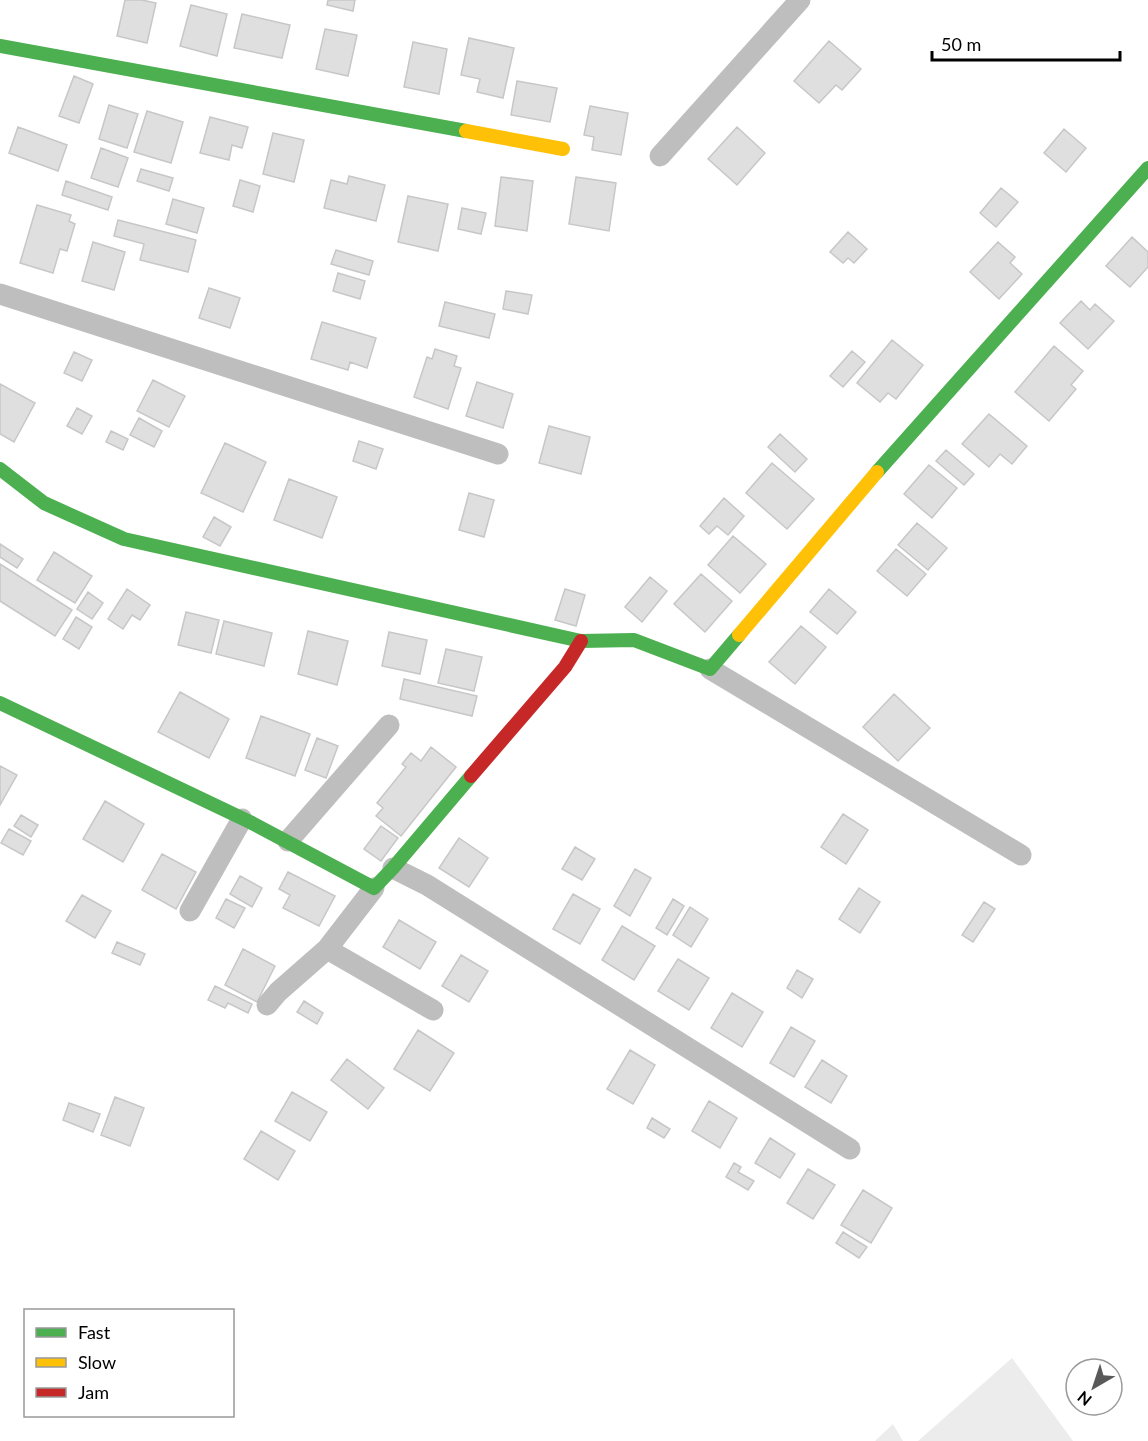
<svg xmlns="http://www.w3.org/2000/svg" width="1148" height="1441" viewBox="0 0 1148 1441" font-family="Lato,sans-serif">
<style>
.green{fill:#ececec}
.building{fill:#dfdfdf;stroke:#c7c7c7;stroke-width:1.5}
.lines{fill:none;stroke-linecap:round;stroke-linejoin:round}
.street{stroke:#bebebe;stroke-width:21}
.fast{stroke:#4caf50;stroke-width:14}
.slow{stroke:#ffc107;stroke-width:14}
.jam{stroke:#c62828;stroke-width:14}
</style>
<rect width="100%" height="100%" fill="#fff"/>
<!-- green -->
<path class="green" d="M1012,1358L1073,1441H918Z
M893,1424L903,1441H875Z"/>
<!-- building -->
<path class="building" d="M125,0H142L156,3L147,43L117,36Z
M328,0H355L353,11L327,5Z
M191,5L227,14L217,56L180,46Z
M242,14L290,25L282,58L234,48Z
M325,29L357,35L348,76L316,69Z
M469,38L514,48L503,98L477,92L480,79L461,75Z
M829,41L861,69L842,90L836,85L819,103L794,81Z
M413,42L447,49L439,94L404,87Z
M74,76L93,84L79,123L59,116Z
M517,81L557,88L550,122L511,115Z
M109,105L138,114L127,148L99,139Z
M590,106L628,113L621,155L592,150L594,137L584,135Z
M147,111L183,122L171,163L134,152Z
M210,117L248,127L242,148L232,145L229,160L200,153Z
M18,127L67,145L58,171L9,153Z
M737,127L765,153L737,185L708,159Z
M1064,129L1086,148L1066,172L1044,153Z
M273,133L304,140L294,182L263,174Z
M101,148L128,158L118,187L91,178Z
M141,169L173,178L169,191L137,181Z
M349,176L385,185L376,221L324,208L331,180L347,184Z
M501,177L533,181L527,231L495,226Z
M576,177L616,183L609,231L569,224Z
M240,180L260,186L253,212L233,206Z
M66,181L112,197L108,210L62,195Z
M1001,188L1018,202L996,227L980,213Z
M408,196L448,204L438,251L398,242Z
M173,199L204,208L197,233L166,224Z
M37,205L71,215L69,221L75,224L67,251L60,249L53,273L20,263Z
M462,208L486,213L481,234L458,229Z
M118,220L196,240L188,272L140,260L144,244L114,236Z
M848,232L867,249L854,263L848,258L843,263L830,252Z
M1132,237L1148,252V267L1130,287L1106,266Z
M93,242L125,252L114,290L82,281Z
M998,242L1015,257L1010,263L1022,274L999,299L970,272Z
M336,250L373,261L369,275L331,264Z
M338,273L365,281L360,299L333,291Z
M209,288L240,298L230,328L199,318Z
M506,291L532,295L528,314L503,309Z
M1081,301L1090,310L1095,304L1114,321L1088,349L1060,323Z
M445,302L495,314L489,338L439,326Z
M322,322L376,338L367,368L350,362L348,370L311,359Z
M892,340L923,365L896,399L888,393L880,402L857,383Z
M1054,346L1083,371L1071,385L1076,389L1049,421L1015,392Z
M435,349L457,356L454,366L461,368L448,409L414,397L427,357L432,359Z
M852,351L865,362L843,387L830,376Z
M74,352L92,360L82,381L64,373Z
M153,380L185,396L169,427L137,411Z
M477,382L513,394L503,428L466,416Z
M0,384L35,403L14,442L0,434Z
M77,408L92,416L82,434L67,426Z
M989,414L1027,446L1012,464L1000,454L989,467L962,444Z
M139,418L162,431L154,447L130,435Z
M549,426L590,437L581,474L539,463Z
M111,431L128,439L123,450L106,442Z
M780,434L807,459L795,472L768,447Z
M359,441L383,449L376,469L353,461Z
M225,443L266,462L243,512L201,493Z
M946,450L974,474L964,485L936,461Z
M772,463L814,499L787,529L746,493Z
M929,465L957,488L932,518L904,494Z
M289,479L337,497L322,538L274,520Z
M469,493L494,500L484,537L459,530Z
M724,498L744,516L728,535L717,526L709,534L700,526Z
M214,517L231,527L220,546L203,537Z
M917,523L947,548L928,570L898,545Z
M733,536L766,564L740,593L708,565Z
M0,544L23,559L17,568L0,557Z
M896,549L926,574L907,596L877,571Z
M54,552L92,576L75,603L37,580Z
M0,564L72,610L55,636L0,601Z
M701,574L732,601L705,632L674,604Z
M650,577L667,591L642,622L625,607Z
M127,589L150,605L140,620L132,615L123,629L108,619Z
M565,589L585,595L576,626L555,620Z
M829,589L856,612L837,634L810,612Z
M88,592L103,603L92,619L77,609Z
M186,612L219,620L211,653L178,645Z
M76,617L92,627L79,649L63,639Z
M224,621L272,633L264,666L216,654Z
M801,626L826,647L795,684L769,662Z
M308,631L348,641L337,685L298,674Z
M389,632L427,640L420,674L382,666Z
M446,649L482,657L474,691L438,683Z
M404,679L477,696L472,716L400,699Z
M180,692L229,719L209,758L158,732Z
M894,694L930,728L898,761L863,727Z
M261,716L310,734L295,776L246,758Z
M317,738L338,746L326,778L305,770Z
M431,747L456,767L401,836L376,816L383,808L377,803L406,767L402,764L411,753L421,761Z
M0,766L17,775L0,805Z
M105,801L144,824L123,862L83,839Z
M843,814L868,830L846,864L821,847Z
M21,815L38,825L31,837L14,826Z
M381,826L398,838L381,861L364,849Z
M9,829L31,841L23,855L1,843Z
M459,838L488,858L469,887L439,868Z
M575,847L595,859L582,880L562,869Z
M162,854L196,872L176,909L142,890Z
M635,869L651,878L630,916L614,906Z
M288,872L335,896L319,926L283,908L290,895L279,889Z
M240,876L262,888L252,907L230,894Z
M859,888L880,902L860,933L839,919Z
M573,894L600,909L580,944L553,929Z
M82,895L111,911L95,938L66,921Z
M226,899L245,908L234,928L216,918Z
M673,899L684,906L667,935L656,928Z
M984,902L995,909L973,942L962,935Z
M690,907L708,919L691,947L673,935Z
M399,920L436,942L420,969L383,947Z
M622,926L655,946L634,980L602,960Z
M117,942L145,954L140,965L112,953Z
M243,949L275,966L257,1002L225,985Z
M461,955L488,971L469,1002L442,986Z
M678,959L709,978L689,1010L658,991Z
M797,970L813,979L802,998L787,988Z
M215,986L252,1004L248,1013L228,1003L225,1008L208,1000Z
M732,993L763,1012L742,1047L711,1028Z
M304,1001L323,1013L317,1024L297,1012Z
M791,1027L815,1041L794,1077L770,1063Z
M418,1030L454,1053L430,1091L394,1069Z
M630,1050L655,1065L633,1104L607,1089Z
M347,1059L384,1088L368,1109L331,1080Z
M822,1060L847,1076L831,1103L805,1087Z
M292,1092L327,1112L310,1141L275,1121Z
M115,1097L144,1108L130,1146L101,1135Z
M709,1101L737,1118L720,1148L692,1131Z
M69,1103L100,1114L93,1132L63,1120Z
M652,1118L670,1129L664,1138L647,1128Z
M261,1131L295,1151L278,1180L244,1159Z
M770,1138L795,1154L780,1178L755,1163Z
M734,1163L741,1167L738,1172L754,1181L748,1190L726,1177Z
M808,1169L835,1185L813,1219L787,1203Z
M863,1190L892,1208L871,1243L841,1225Z
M843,1232L867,1247L859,1258L836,1243Z"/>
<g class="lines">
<!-- street -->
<path class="street" d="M660,156L800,0
M0,294L498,454
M710,669L1021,855
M288,841L389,725
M393,868L427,885L850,1149
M190,911L242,819
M327,949L433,1010
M267,1005L278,992L327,949L374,888"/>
<!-- fast -->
<path class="fast" d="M0,46L466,131
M0,469L44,503L124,539L581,641L634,640L710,669L739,635
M877,472L1148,168
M0,703L250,822L374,888L393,868L471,776"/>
<!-- slow -->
<path class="slow" d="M466,131L563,149
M739,635L877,472"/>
<!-- jam -->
<path class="jam" d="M471,776L565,667L581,641"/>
</g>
<!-- legend -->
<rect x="24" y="1309" width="210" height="108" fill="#ffffff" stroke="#999999" stroke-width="1.5"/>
<rect x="36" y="1328" width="30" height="9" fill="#4caf50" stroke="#999999" stroke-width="1.5"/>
<text x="78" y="1339" font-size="18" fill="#000000">Fast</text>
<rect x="36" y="1358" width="30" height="9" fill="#ffc107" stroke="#999999" stroke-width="1.5"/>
<text x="78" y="1369" font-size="18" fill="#000000">Slow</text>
<rect x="36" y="1388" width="30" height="9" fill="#c62828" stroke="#999999" stroke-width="1.5"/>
<text x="78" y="1399" font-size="18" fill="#000000">Jam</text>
<!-- north arrow -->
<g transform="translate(1094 1387) rotate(219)"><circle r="28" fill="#ffffff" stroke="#999999" stroke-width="1.5"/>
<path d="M0-4.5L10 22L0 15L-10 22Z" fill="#595959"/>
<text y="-9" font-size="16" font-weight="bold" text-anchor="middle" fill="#000000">N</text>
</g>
<!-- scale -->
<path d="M932 51v9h188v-9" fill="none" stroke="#000000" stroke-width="3"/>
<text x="941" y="51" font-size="18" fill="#000000" stroke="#ffffff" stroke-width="4.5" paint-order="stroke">50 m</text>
</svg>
